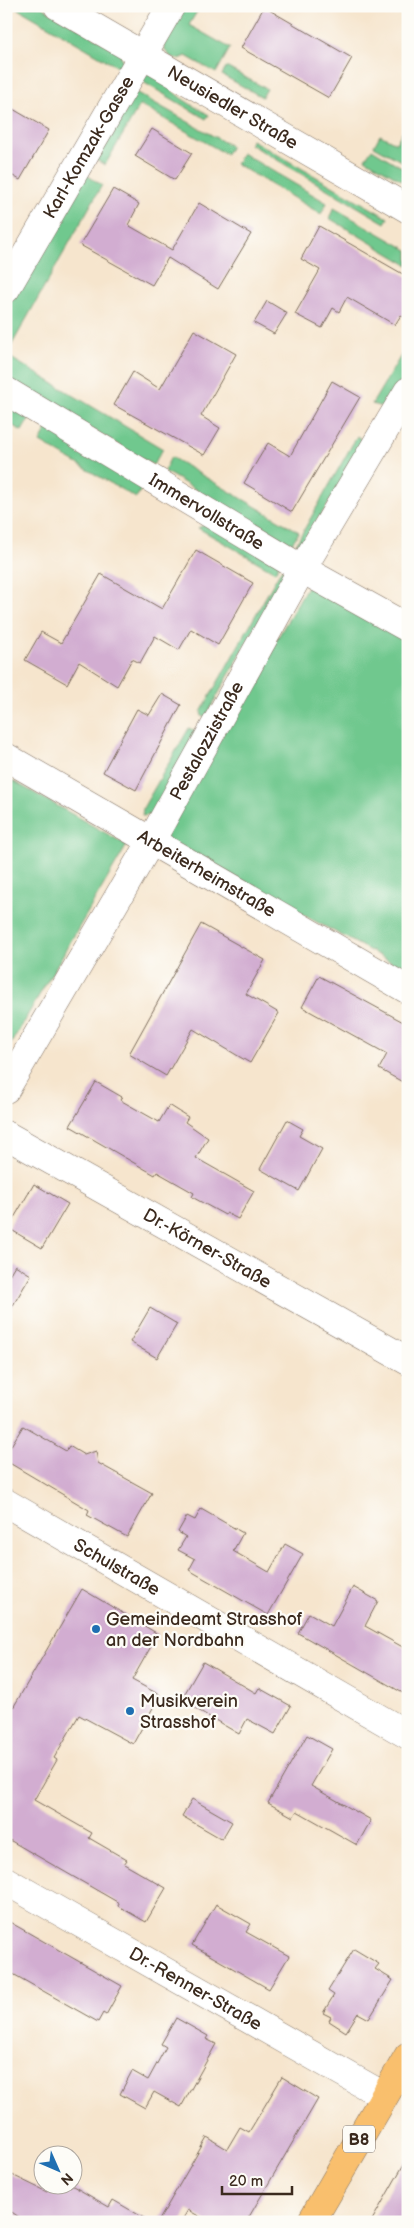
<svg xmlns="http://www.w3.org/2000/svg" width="414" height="2228" viewBox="0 0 414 2228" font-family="'Balsamiq Sans',sans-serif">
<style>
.green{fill:#6fc88e;stroke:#557956}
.building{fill:#d2add1}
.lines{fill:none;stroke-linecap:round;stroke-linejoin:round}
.minor-casing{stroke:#7c6b5b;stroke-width:29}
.major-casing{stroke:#7c6b5b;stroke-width:29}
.minor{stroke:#fff;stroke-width:28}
.major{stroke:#f9bf6d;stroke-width:28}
.poi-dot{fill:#1f6fb2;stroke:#fdfcf7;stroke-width:2}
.labels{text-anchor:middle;stroke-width:4.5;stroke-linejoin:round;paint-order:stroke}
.shield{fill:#fdfcf7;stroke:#75695f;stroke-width:1}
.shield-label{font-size:16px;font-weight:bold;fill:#3b2a1e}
.street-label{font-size:18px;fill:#3b2a1e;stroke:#fdfcf7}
.poi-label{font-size:18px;fill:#3b2a1e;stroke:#fdfcf7;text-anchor:start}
</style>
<rect width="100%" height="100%" fill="#fdfcf7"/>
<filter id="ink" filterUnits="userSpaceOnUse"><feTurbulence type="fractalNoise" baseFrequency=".02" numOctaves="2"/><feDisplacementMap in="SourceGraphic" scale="10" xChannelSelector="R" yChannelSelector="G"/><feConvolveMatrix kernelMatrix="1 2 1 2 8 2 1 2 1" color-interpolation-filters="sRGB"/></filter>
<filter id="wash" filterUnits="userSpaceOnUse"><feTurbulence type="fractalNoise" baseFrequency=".0096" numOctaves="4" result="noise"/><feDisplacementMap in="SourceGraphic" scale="20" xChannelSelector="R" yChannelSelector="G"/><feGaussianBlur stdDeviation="1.12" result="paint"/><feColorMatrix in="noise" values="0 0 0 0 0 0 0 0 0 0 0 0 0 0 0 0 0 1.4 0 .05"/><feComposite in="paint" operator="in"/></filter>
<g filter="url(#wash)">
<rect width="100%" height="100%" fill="#f6e5cd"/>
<!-- green -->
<path class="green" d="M18,6H40L120,52L124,67L123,70L17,8Z
M181,6L199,8L189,25L230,48L216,73L186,56C175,63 166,56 163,44Z
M226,67L267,89L262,97L222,75Z
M149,73L164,79C172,96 193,105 209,115L206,119L138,79Z
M130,89L231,146L226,154L140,105L105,165L91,157Z
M408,122V149L406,153L408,155V165L374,146L380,135L396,143Z
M252,140L388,218L385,223L250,144Z
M372,149L408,171V184L365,159Z
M242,153L327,203L321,214L236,164Z
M85,174L102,185L6,355L163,449L153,465L6,379V302Z
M334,208L408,250V265L329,218Z
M402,354L408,359V371L388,403L382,407L372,404Z
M6,400L29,419L22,431L6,422Z
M47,429L146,481L136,498L40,442Z
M357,436L362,440L363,453L302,543L296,544Z
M171,457L299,532L291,545L164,471Z
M209,523L280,563L275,572L198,528Z
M282,568L285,574L205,718L202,716L201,712Z
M308,585L408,642V971L162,839Z
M189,728L202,735L152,815L142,816L143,808Z
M6,777L127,845L6,1052Z"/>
<g id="blocks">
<!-- building -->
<path class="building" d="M264,7L352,58L329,98L241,48Z
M6,105L49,130L20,180L6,172Z
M152,129L192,153L175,180L135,156Z
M113,189L139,204L128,225L172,250L199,203L251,234L218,289L168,258L152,285L80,245Z
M319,226L408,277V319L401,315L395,325L347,297L339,312L333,308L322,328L295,314L320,270L301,259Z
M267,301L287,313L274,334L254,323Z
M194,330L236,354L201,416L220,428L204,455L114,405L133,372L160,389Z
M332,381L360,397L292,512L244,483L268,443L290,456Z
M196,550L253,583L218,645L191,629L179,650L155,636L140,663L132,659L117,686L79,662L67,684L25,660L41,632L61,643L101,574L162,609Z
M162,694L181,705L136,790L103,772L137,709L149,715Z
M201,924L265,960L246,994L279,1013L250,1063L193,1029L166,1076L129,1054Z
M319,976L405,1023L408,1017V1085L379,1069L387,1054L302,1007Z
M96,1082L122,1097L120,1100L159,1122L169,1105L188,1117L185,1122L208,1138L196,1158L254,1191L238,1219L226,1213L225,1215L192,1197L194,1193L157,1172L155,1175L70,1126Z
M287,1120L303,1129L299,1136L322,1149L299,1191L260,1169Z
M34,1184L68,1204L42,1248L8,1228Z
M15,1265L31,1275L6,1317V1280Z
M150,1308L177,1324L157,1358L130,1342Z
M23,1426L66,1451L69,1446L84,1455L96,1451L98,1463L152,1493L127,1537L87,1515L89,1510L6,1461V1454Z
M201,1509L243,1533L233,1551L269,1572L285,1544L303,1554L268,1615L189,1570L195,1559L178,1550L186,1537L178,1532L187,1516L195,1520Z
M353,1587L378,1601L365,1626L408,1650V1696L298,1633L309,1613L332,1626Z
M82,1589L158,1634L132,1680L160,1695L133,1744L79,1715L54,1758L57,1760L34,1800L92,1833L89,1838L127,1860L124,1864L166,1888L146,1922L118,1906L119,1903L6,1838V1720Z
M203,1662L256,1693L259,1688L291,1706L275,1734L247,1719L239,1734L181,1700Z
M307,1735L332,1749L311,1786L371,1820L357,1845L297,1811L293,1817L268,1803Z
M192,1799L232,1822L222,1839L182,1816Z
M216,1904L251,1924L246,1932L289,1956L269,1989L192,1945Z
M6,1920L122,1986L106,2015L103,2013L98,2022L6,1970Z
M354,1949L379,1964L375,1969L393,1980L369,2019L358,2013L346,2032L329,2021L331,2017L323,2013L334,1995L328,1991Z
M176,2018L208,2036L206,2039L216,2044L181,2107L154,2092L145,2108L120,2094L132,2071L148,2080L166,2047L161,2044Z
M282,2077L318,2099L246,2222H209L188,2210L181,2222H158L207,2137L227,2149L240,2127L249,2132Z
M408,2157V2222H371Z
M6,2172L47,2192L50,2186H73L109,2207L113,2200L151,2222H26L6,2208Z"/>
</g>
</g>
<g filter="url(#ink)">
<use href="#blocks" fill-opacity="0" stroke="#7c6b5b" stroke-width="1"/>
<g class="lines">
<!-- minor casing -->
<g class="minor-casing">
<g id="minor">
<path id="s1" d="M58,6L408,209"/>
<path id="s2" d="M6,289L171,6"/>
<path id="s3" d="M6,391L302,569L408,628"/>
<path id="s4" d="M6,757L408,990"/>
<path id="s5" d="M6,1089L151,841L302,569L408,391"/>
<path id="s6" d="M6,1135L408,1361"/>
<path id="s7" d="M6,1503L408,1735"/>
<path id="s8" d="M6,1881L384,2096"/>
</g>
</g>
<!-- major casing -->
<g class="major-casing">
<path id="major" d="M311,2222L408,2056"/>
</g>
<!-- minor -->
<use href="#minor" class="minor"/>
<!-- major -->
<use href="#major" class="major"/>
</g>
</g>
<!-- markers -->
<g class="poi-dot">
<circle cx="96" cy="1629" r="5"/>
<circle cx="130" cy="1711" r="5"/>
</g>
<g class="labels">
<!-- shield labels -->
<rect class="shield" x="343" y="2125.5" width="32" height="27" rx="4"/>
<g class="shield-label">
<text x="359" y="2145">B8</text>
</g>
<!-- street labels -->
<g class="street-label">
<text dy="6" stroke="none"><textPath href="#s1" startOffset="202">Neusiedler Straße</textPath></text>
<text dy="6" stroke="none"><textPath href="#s2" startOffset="164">Karl-Komzak-Gasse</textPath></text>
<text dy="6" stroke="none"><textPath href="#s3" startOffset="234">Immervollstraße</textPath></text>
<text dy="6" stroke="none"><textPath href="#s5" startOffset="402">Pestalozzistraße</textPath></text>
<text dy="6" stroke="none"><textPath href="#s4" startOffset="232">Arbeiterheimstraße</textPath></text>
<text dy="6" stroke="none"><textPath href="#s6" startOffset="231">Dr.-Körner-Straße</textPath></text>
<text dy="6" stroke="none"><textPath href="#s7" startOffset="128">Schulstraße</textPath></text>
<text dy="6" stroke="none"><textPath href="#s8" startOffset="218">Dr.-Renner-Straße</textPath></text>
</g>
<!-- poi labels -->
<g class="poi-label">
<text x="106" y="1625">Gemeindeamt Strasshof<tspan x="106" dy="21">an der Nordbahn</tspan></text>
<text x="140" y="1707">Musikverein<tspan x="140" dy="21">Strasshof</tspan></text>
</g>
</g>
<!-- margin -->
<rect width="414" height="2228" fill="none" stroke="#fdfcf7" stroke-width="25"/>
<!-- north arrow -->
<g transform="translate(58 2170) rotate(135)"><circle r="24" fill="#fdfcf7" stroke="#afa8a0"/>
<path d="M0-4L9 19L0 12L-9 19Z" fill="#1f6fb2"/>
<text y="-8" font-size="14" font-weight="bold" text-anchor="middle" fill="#3b2a1e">N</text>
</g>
<!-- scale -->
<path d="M222 2186v8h70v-8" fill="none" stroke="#3b2a1e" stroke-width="2.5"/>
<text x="229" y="2186" font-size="15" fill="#3b2a1e" stroke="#fdfcf7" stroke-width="4" paint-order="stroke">20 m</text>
</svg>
